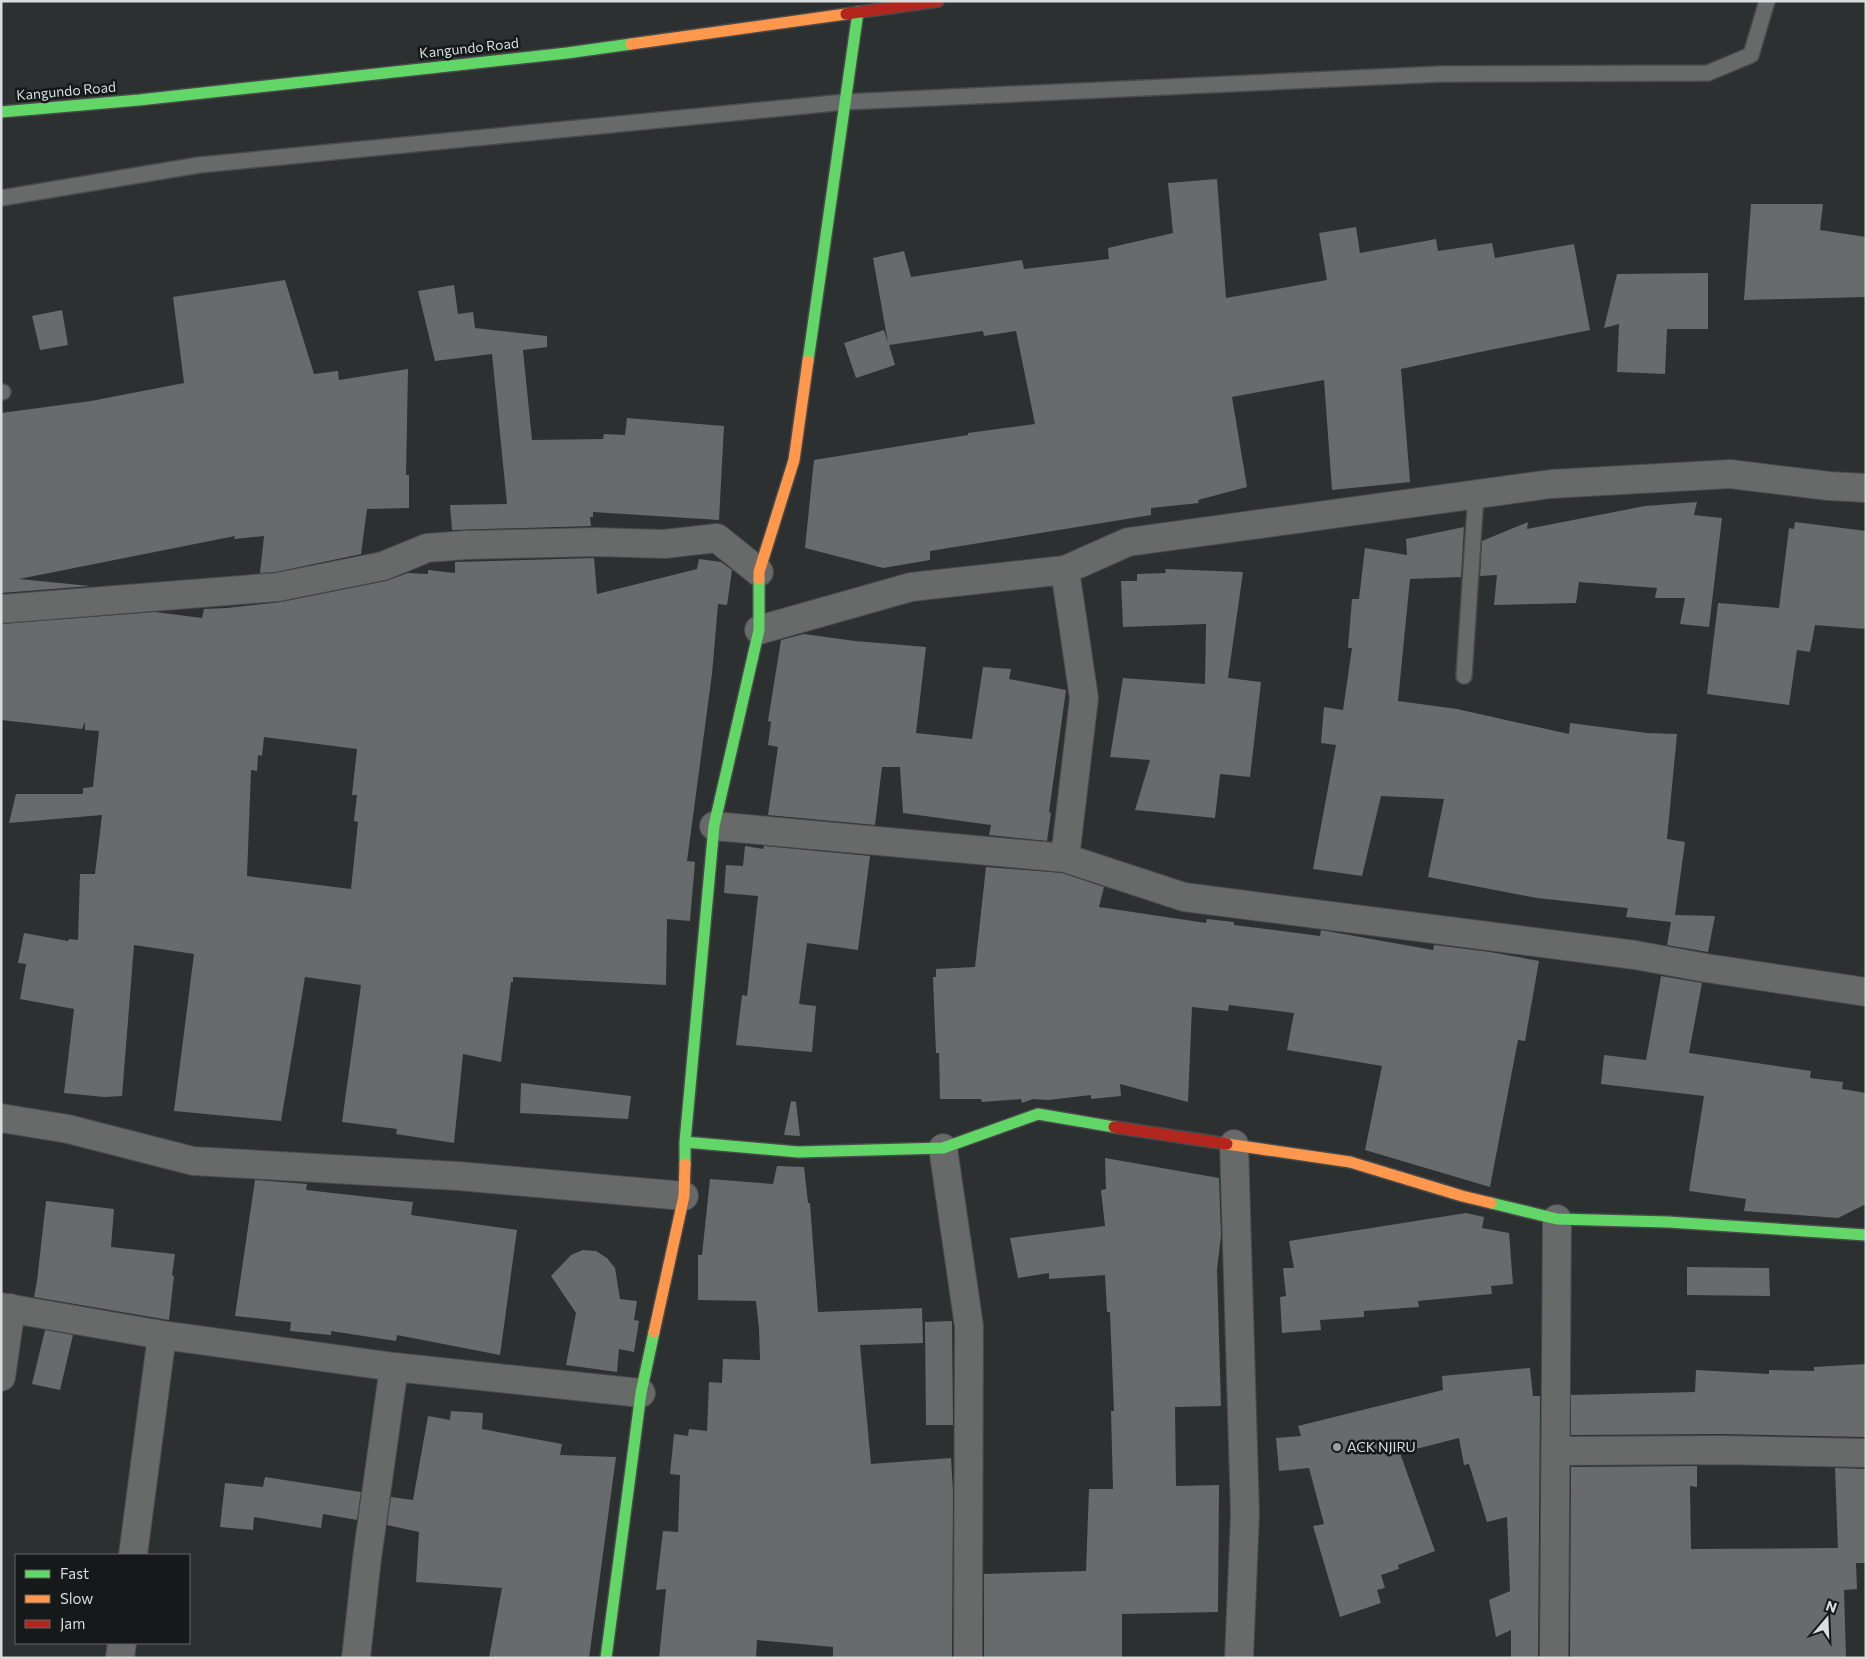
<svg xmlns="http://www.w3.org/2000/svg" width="1867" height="1659" viewBox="0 0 1867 1659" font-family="Commissioner,sans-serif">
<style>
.building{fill:#686b6b;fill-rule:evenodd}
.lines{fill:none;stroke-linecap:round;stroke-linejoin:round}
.lane-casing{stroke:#494b4b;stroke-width:18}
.street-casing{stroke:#494b4b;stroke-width:30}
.fast-casing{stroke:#494b4b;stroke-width:14}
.slow-casing{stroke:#494b4b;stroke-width:14}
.jam-casing{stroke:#494b4b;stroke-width:14}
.lane{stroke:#686a6a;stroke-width:15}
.street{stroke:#686a6a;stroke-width:28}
.fast{stroke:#63d668;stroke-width:11}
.slow{stroke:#ff974d;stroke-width:11}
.jam{stroke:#b3261e;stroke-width:11}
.poi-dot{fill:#9ca0a0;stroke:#161919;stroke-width:2}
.labels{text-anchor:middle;stroke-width:5;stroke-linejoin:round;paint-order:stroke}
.street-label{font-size:14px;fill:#d9dddd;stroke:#161919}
.poi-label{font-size:14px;fill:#d9dddd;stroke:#161919;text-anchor:start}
</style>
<rect width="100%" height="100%" fill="#2c3030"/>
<!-- building -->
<path class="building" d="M1217,179L1226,298L1327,280L1319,233L1356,227L1360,253L1436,239L1438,251L1492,243L1495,258L1574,244L1590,330L1475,353L1401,369L1410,482L1332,490L1324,380L1232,397L1247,487L1198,500L1199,503L1151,508V515L930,551V560L883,568L805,548L814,460L968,435V433L1035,424L1016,331L984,336L983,331L889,345L895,365L856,378L844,343L884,330L888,343L873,258L904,251L911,277L1022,260L1024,269L1109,259L1108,248L1173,233L1168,183Z
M1751,204H1823L1820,230L1866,237V297L1744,300Z
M1708,273V329H1667L1665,374L1617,372L1619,324L1604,328L1617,274Z
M285,280L314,374L338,371L339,380L408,369L406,475H409V508L367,509L361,554L276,572L260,573L264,536L234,539L235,536L19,579L90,586L1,593V413L91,401L184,383L173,297Z
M454,285L458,314L473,312L475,328L547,336V347L523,350L532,440L603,439L604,434L625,435L627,418L724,426L719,520L593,512V517H590L591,526L452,530L450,505L507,504L492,354L435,361L418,291Z
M62,310L68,345L40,350L32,316Z
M1697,502L1694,515L1722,518L1709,627L1680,624L1685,598H1655L1657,588L1579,582L1576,603L1494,605L1497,575L1480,576L1482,541L1528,522L1527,529L1645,506Z
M1795,522L1866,531V629L1815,625L1810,652L1797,650L1789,705L1707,694L1718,603L1779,608L1789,528L1794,529Z
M1464,527L1461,577L1410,579L1398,701L1457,709L1569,734L1570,723L1647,733L1677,734L1667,839L1685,842L1675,915L1715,916L1708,952L1667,945L1671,922L1626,917L1628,908L1537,898L1428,877L1444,799L1381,796L1362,876L1313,869L1336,745L1321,743L1324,707L1343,710L1352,648H1348L1352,599H1359L1365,548L1407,555L1406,539Z
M594,558L597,594L697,569L699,559L721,562L732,570L727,605L718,604L712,674L687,861L695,862L690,921L667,919L666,985L513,977V982H511L501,1062L463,1054L454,1143L396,1134L397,1129L342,1122L361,985L305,977L281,1121L174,1111L194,954L134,945L122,1096L104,1097L64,1093L74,1009L20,999L26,964L18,963L24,933L68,941L69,939L78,940L80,874H95L102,815L9,823L16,794H83V788L93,787L99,731L85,730V722L82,729L1,720V624L155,612L202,618L204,609L227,608L281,602L386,581L408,573L428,574V570L455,573V562ZM264,737L357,749L352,795H357L354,821L358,822L351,889L247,876L251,770L257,771L258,755L262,756Z
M1165,569L1243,572L1228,678L1261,682L1250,777L1220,774L1215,818L1135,810L1150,760L1110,757L1123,678L1205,684L1206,624L1123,627L1121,581H1137V574L1166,573Z
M804,634L855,641L926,647L916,733L972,739L983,667L1011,669L1009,679L1066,690L1049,812L1051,813L1047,841L989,835L991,825L903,813L900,767H882L875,825L768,815L778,747L768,745L771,722L768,721L781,640Z
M745,846L763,849L764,846L870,856L858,950L807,943L799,1004L816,1006L812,1052L736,1045L742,995L747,996L758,896L724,893L726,865L743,866Z
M986,867L1062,873L1104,887L1099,907L1206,923L1207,919L1234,922V925L1320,936L1321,930L1433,950L1434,945L1490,952L1539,961L1525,1041L1518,1040L1490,1187L1365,1150L1382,1066L1287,1050L1294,1013L1229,1005L1228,1011L1192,1007L1188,1102L1120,1084L1121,1096L1091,1099V1095L1048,1100L1033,1099L1022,1103L1021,1099L982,1102L981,1099H940L939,1053H936L933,977H936V969L975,967Z
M1661,976L1702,983L1689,1053L1811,1071L1810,1078L1843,1082L1842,1089L1866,1093V1204L1838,1218L1744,1211L1746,1199L1689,1191L1704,1096L1601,1084L1604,1055L1646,1060Z
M521,1083L631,1096L628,1119L520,1113Z
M791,1101L796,1102L800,1136L784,1135Z
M1105,1158L1219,1178L1221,1236L1217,1269L1221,1406L1175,1407L1176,1486L1219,1485L1218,1612L1122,1614V1658H984V1574L1086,1571L1089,1489H1113L1111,1411H1114L1110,1312H1107L1105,1275L1049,1279V1273L1018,1278L1010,1238L1105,1226L1101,1190L1106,1189Z
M777,1166L804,1167L808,1203H810L818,1312L922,1308L923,1343L860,1345L871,1464L951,1458L953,1491L952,1658H833V1647L757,1640L756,1658H659L666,1589L656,1590L663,1531L678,1532L680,1475L670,1474L674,1434L688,1436L689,1429L707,1431L709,1382L722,1383L723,1359L760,1360L759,1329L756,1301L698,1300V1255H702L710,1179L773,1184Z
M255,1180L307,1184L306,1190L413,1202L411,1215L517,1230L500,1355L397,1335L396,1341L331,1331V1335L290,1331L291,1322L235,1316Z
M46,1201L114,1209L111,1247L175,1254L172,1275L174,1276L169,1320L34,1297L37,1281Z
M1466,1213L1484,1217L1482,1228L1509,1233L1513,1284L1491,1286L1492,1294L1418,1301L1419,1307L1364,1311V1317L1320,1320L1321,1330L1282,1333L1280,1297L1286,1296L1283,1268H1294L1289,1241Z
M583,1250L596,1251L607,1258L615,1268L620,1299L637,1301L634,1320L639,1321L634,1352L619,1349L617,1372L566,1365L576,1313L551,1276L571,1255Z
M1687,1267L1769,1268L1770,1296L1687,1295Z
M952,1321L953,1425H926L925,1322Z
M45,1330L73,1335L60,1390L32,1384Z
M1866,1364V1437L1723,1434L1571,1435V1395L1695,1392L1696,1370L1769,1374V1370L1814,1371V1367Z
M1530,1368L1533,1396H1540L1538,1658H1511V1630L1496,1637L1489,1600L1510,1591L1507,1517L1487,1522L1469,1464L1464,1465L1459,1438L1400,1453L1435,1551L1398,1565L1399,1569L1381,1575L1385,1588L1377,1590L1381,1603L1340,1617L1313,1526L1324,1524L1309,1468L1279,1471L1276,1438L1301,1436L1298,1426L1443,1390L1442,1376Z
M451,1411L483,1413L482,1429L562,1444L560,1455L616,1457L589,1658H489L502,1588L416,1582L419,1532L387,1525L391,1497L413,1500L428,1416L450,1420Z
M1697,1466V1487L1690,1486L1691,1549L1838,1548L1835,1468L1866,1469V1563H1856L1857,1589L1844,1590L1846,1658H1570L1571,1467Z
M265,1477L361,1492L357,1520L323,1514L321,1528L254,1517L253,1530L220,1527L225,1483L263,1487Z"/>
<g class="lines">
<!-- lane casing -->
<g class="lane-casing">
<path id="lane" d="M1,198L199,165L845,102L1441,74L1708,73L1751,55L1767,1
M1,392H3
M1464,676L1476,494"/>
</g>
<!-- street casing -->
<g class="street-casing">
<path id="street" d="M1065,570L1084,698L1065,858
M1,609L278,587L383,566L427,548L466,545L595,542L664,544L717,538L759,572
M759,630L911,587L1065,570L1128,542L1551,484L1730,474L1829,486L1866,488
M714,826L1065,858L1184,897L1635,955L1706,968L1866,992
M1,1118L68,1129L193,1161L458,1176L684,1196
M1234,1144L1245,1514L1239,1658
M943,1148L969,1326L968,1658
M1,1307L162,1335L394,1367L641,1393
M1,1377L11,1308
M1556,1451L1723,1450L1866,1453
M133,1555L162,1335
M120,1658L122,1643
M356,1658L367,1558L394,1367
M1554,1658L1557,1219"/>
</g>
<!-- fast casing -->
<g class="fast-casing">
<path id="fast" d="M1,112L139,100L567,53L631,44
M808,361L858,12
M685,1142L798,1152L943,1148L1038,1114L1114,1127
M685,1164V1142L714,826L759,630V579
M1491,1203L1557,1219L1668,1222L1866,1235
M606,1658L641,1393L654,1332"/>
</g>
<!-- slow casing -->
<g class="slow-casing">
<path id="slow" d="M631,44L846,14
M759,579V572L794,460L808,361
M1227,1144L1350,1162L1462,1196L1491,1203
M654,1332L684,1196L685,1164"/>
</g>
<!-- jam casing -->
<g class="jam-casing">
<path id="jam" d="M846,14L938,1
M1114,1127L1227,1144"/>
</g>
<!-- lane -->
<use href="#lane" class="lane"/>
<!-- street -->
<use href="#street" class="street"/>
<!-- fast -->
<use href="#fast" class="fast"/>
<!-- slow -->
<use href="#slow" class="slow"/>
<!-- jam -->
<use href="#jam" class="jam"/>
</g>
<!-- markers -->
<circle class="poi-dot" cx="1337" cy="1447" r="5"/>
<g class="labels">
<!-- street labels -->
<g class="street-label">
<text transform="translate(469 48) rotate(-6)" y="5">Kangundo Road</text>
<text transform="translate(66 91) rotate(-5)" y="5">Kangundo Road</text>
</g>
<!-- poi labels -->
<g class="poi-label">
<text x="1347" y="1452">ACK NJIRU</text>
</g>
</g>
<!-- border -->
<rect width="1867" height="1659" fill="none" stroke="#d9dddd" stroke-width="5"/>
<!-- legend -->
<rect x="15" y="1554" width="175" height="90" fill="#161919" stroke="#646767"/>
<rect x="25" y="1570" width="25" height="8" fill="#63d668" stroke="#646767"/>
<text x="60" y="1579" font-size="15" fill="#d9dddd">Fast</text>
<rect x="25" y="1595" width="25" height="8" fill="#ff974d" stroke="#646767"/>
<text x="60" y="1604" font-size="15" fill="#d9dddd">Slow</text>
<rect x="25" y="1620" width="25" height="8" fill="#b3261e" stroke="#646767"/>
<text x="60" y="1629" font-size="15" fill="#d9dddd">Jam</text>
<!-- north arrow -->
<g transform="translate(1827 1619) rotate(19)" stroke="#161919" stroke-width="4" paint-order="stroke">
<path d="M0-4L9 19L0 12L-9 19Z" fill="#d9dddd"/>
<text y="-8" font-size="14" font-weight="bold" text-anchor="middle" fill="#d9dddd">N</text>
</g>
</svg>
